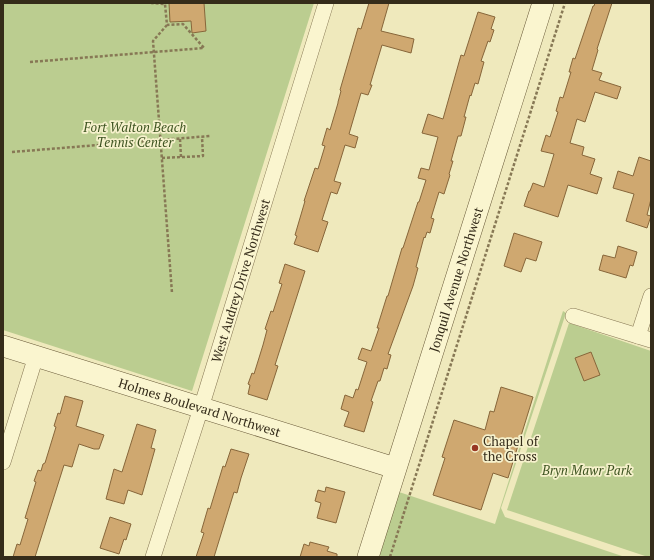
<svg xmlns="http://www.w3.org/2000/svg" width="654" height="560" viewBox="0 0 654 560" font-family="'PT Serif',serif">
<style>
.green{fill:#bbcd90}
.building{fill:#cfa870;stroke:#87663a}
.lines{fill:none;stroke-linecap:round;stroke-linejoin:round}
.street-casing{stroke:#877855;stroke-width:16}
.secondary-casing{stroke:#685938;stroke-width:22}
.path{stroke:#877855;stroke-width:2.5;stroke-dasharray:3 2;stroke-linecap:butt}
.street{stroke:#faf5cf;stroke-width:15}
.secondary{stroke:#faf5cf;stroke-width:21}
.poi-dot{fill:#983623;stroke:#f6f1cc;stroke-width:1.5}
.labels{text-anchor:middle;stroke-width:3.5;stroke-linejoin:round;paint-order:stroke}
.park-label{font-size:13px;font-style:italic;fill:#3d5320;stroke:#f6f1cc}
.street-label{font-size:13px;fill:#352c1a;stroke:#f6f1cc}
.poi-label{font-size:13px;fill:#352c1a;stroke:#f6f1cc;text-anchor:start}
</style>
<rect width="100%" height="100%" fill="#efe9bc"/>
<!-- green -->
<path class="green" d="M3,3H314L192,391L3,330Z
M563,311L566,313L501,508L505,517L625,557H375L396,491L495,524Z
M569,323L651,351V557H648L507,510Z"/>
<!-- building -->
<path class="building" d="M169,3H204L206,31L192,33L191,21L170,22Z
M369,3H389L381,31L414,39L411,53L382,45L370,85H372L368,95L361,93L349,134L358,137L355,148L345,145L334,181L341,183L337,194L331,192L322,220L328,222L318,252L294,244L297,236L295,235L305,201H304L315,168L318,169L325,146L322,145L327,128L330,130L338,103V102L341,91L340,90L358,28L361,29Z
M595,3H612L597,49L598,50L592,70L602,73L599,80L621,87L617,99L595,92L585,122L577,119L570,143L584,147L582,155L595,159L590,174L602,178L597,194L568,185L558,217L524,206L529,191H530L533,183L544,187L554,154L541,151L546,135L550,137L558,112L556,111L560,97L563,98L571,72H569L573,58L575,59L593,6H594Z
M478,12L495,17L491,29L494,30L490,42L488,41L481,61L484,62L478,84L475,83L471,96L470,95L464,117H466L461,136H458L451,161H453L449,174L450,175L444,194L439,192L431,218L434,219L430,233L427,232L425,238L424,237L416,267L418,268L413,286L388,354L391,355L387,369L384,368L380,381H378L371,401L373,402L364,432L344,426L349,412L341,409L345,395L353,398L356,389L358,390L367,362L358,359L362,348L371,351L379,328H377L387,296H388L402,248H403L418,202H419L426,180L418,178L421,168L429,170L438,137L422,133L428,114L443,119L461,55L464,56Z
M639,157L651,161V199L647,215L651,216L647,228L626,221L634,194L613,188L618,171L633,176Z
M514,233L542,242L536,261L526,258L521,272L504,266Z
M618,246L637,252L633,266L630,265L626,278L599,270L603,255L615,258Z
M285,264L305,271L275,365L278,366L267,400L248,394L250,385L248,384L252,373L254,374L263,345L267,330L265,329L271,311L273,312L282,284L279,283Z
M591,352L600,375L584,381L575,358Z
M501,387L533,397L508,478L493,473L481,510L433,495L445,458L442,457L454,420L485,430L490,411L494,412Z
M65,396L83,401L76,426L104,435L99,449H94L79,444L72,467L64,465L35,557H13L17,544L20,545L28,519L25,518L36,482L34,481L38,470L41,471L43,464L45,463L56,427L54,426L58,413L60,414Z
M137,424L156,430L151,448L155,449L142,495L128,490L124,504L106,499L114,469L122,472Z
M231,449L249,454L241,478L237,493L234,492L214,557H196L204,533L201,532L208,508L210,509L223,466L225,467Z
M326,487L345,492L336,523L317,518L321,503L315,501L318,490L325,492Z
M110,517L131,524L126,540L124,539L119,554L100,548Z
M310,542L329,547L327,551L337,554V557H300L304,544L309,546Z"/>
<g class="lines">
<!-- street casing -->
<g class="street-casing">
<g id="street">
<path d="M573,316L651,340"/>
<path d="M638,336L651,296"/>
<path d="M3,462L36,356"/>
<path id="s1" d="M153,557L201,408L326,3"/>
</g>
</g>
<!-- secondary casing -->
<g class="secondary-casing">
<g id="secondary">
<path id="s2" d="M3,346L395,468"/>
<path id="s3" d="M368,557L543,3"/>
</g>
</g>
<!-- path -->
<path class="path" d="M167,25L153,41L172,293
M30,62L204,48L183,24L167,25L165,4L151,3
M180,139L181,157
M12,152L210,136
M162,158L203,156L202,137
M390,557L565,3"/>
<!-- street -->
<use href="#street" class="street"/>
<!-- secondary -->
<use href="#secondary" class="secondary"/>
</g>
<!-- markers -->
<circle class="poi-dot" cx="475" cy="448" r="4"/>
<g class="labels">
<!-- park labels -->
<g class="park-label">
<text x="135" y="132">Fort Walton Beach<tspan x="135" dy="15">Tennis Center</tspan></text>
<text x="587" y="475">Bryn Mawr Park</text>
</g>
<!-- street labels -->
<g class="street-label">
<text dy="5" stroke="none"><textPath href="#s1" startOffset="290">West Audrey Drive Northwest</textPath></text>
<text dy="5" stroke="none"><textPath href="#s3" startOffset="291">Jonquil Avenue Northwest</textPath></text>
<text dy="5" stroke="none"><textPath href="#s2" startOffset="206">Holmes Boulevard Northwest</textPath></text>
</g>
<!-- poi labels -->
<g class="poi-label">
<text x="483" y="446">Chapel of<tspan x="483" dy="15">the Cross</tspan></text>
</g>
</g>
<!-- border -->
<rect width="654" height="560" fill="none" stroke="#352c1a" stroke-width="8"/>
</svg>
